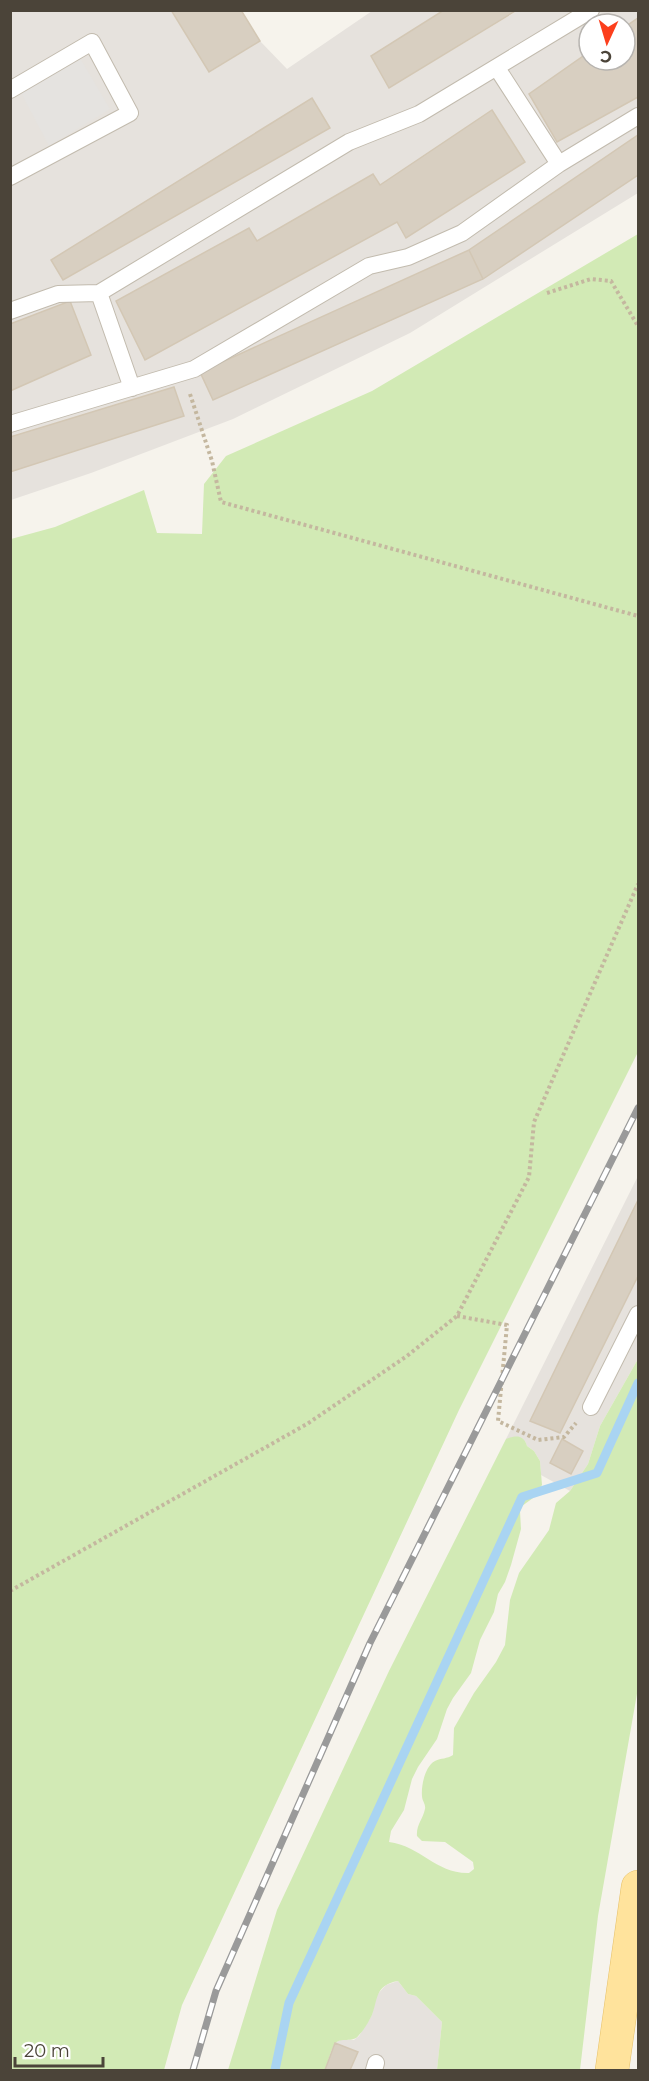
<svg xmlns="http://www.w3.org/2000/svg" width="649" height="2081" viewBox="0 0 649 2081" font-family="Montserrat,sans-serif">
<style>
.industrial{fill:#e6e2dd;fill-rule:evenodd}
.green{fill:#d2eab5}
.parking{fill:#e5e3e0}
.lines{fill:none;stroke-linecap:round;stroke-linejoin:round}
.stream{stroke:#a9d4f2;stroke-width:9}
.building{fill:#d8cfc1;stroke:#d3c7b4;stroke-width:1.5}
.lane-casing{stroke:#c2bbae;stroke-width:18}
.primary-casing{stroke:#e6c16a;stroke-width:34}
.path{stroke:#c4b79f;stroke-width:4;stroke-dasharray:3 3;stroke-linecap:butt}
.lane{stroke:#fff;stroke-width:16}
.primary{stroke:#ffe39c;stroke-width:33}
.rail-casing{stroke:#9a9a9a;stroke-width:7}
.rail{stroke:#fff;stroke-width:4.5;stroke-dasharray:14;stroke-linecap:butt}
</style>
<rect width="100%" height="100%" fill="#f6f3ec"/>
<!-- industrial -->
<path class="industrial" d="M10,11H171L210,72L260,41L287,69L372,11H444L389,88L517,11H638V193L410,333L233,419L91,473L11,500ZM589,24H625V60H589Z
M638,1176V1359L600,1426L588,1464L570,1491L541,1475L540,1461L534,1451L527,1446L525,1441L506,1439Z
M398,1981L408,1994L416,1996L442,2022L437,2070H325L335,2043L340,2040H354L359,2036L372,2015L376,1996L386,1985Z"/>
<!-- green -->
<path class="green" d="M638,234V1052L459,1410L182,2005L164,2070H11V539L55,527L144,490L157,533L202,534L204,484L226,456L372,391Z
M638,1359V1688L598,1916L580,2070H437L442,2022L416,1996L408,1994L398,1981C375,1985 378,1999 372,2015C369,2021 364,2030 359,2035C353,2044 340,2036 335,2044C330,2051 328,2063 325,2070H228L277,1910L389,1671L506,1439C516,1435 524,1435 527,1446L534,1451L540,1461L542,1485L533,1498L522,1506L520,1511L521,1529L511,1565L505,1582L498,1594L494,1612L480,1640L471,1673L453,1698L447,1709L437,1739L418,1767L412,1779L404,1810L391,1831L389,1842C421,1846 436,1874 469,1873L474,1869L473,1862L445,1842L422,1841L417,1836C416,1825 423,1819 425,1809C426,1804 422,1801 422,1796C421,1786 425,1766 435,1761C441,1758 447,1759 453,1755L454,1728L474,1693L496,1662L505,1645L510,1600L519,1573L549,1530L556,1503L570,1491L588,1464L600,1426Z"/>
<!-- parking -->
<path class="parking" d="M80,58L110,109L49,146L20,91Z"/>
<g class="lines">
<!-- stream -->
<path class="stream" d="M275,2070L289,2003L522,1497L597,1473L638,1383"/>
</g>
<!-- building -->
<path class="building" d="M171,10H241L260,41L209,72Z
M444,10H517L389,88L371,56Z
M638,18V97L557,142L529,94L589,52V60H625V27Z
M312,98L330,128L63,280L51,260Z
M492,110L525,162L406,238L397,222L145,360L116,301L249,228L257,241L373,174L380,185Z
M638,135V175L483,279L469,250Z
M469,250L483,279L213,400L200,372Z
M70,301L91,355L10,391V324Z
M174,387L184,416L10,472V437Z
M638,1200V1276L560,1433L530,1421Z
M562,1439L583,1451L571,1474L550,1463Z
M335,2043L358,2052L350,2070H325Z"/>
<g class="lines">
<!-- lane casing -->
<g class="lane-casing">
<path id="lane" d="M497,68L559,164
M10,90L92,42L130,113L10,177
M99,293L132,388
M10,311L58,294L99,293L349,142L419,114L591,10
M10,424L194,369L369,266L408,257L462,233L559,164L638,116
M591,1407L638,1314
M374,2070L376,2063"/>
</g>
<!-- primary casing -->
<g class="primary-casing">
<path id="primary" d="M612,2070L638,1887"/>
</g>
<!-- path -->
<path class="path" d="M547,293L591,279L611,281L638,326
M190,394L212,461L221,502L638,616
M457,1316L507,1325L498,1421L538,1440L564,1437L576,1423
M10,1591L307,1424L407,1356L457,1316L529,1177L534,1122L638,884"/>
<!-- lane -->
<use href="#lane" class="lane"/>
<!-- primary -->
<use href="#primary" class="primary"/>
<!-- rail casing -->
<g class="rail-casing">
<path id="rail" d="M193,2070L216,1991L370,1643L638,1108"/>
</g>
<!-- rail -->
<use href="#rail" class="rail"/>
</g>
<!-- border -->
<rect width="649" height="2081" fill="none" stroke="#4b4439" stroke-width="24"/>
<!-- north arrow -->
<g transform="translate(607 42) rotate(184)"><circle r="28" fill="#ffffff" stroke="#b7b4b0" stroke-width="1.5"/>
<path d="M0-4.5L10 22L0 15L-10 22Z" fill="#fc3f1d"/>
<text y="-9" font-size="16" font-weight="bold" text-anchor="middle" fill="#4b4439">С</text>
</g>
<!-- scale -->
<path d="M15 2057v9h88v-9" fill="none" stroke="#4b4439" stroke-width="3"/>
<text x="24" y="2057" font-size="18" fill="#4b4439" stroke="#ffffff" stroke-width="4.5" paint-order="stroke">20 m</text>
</svg>
